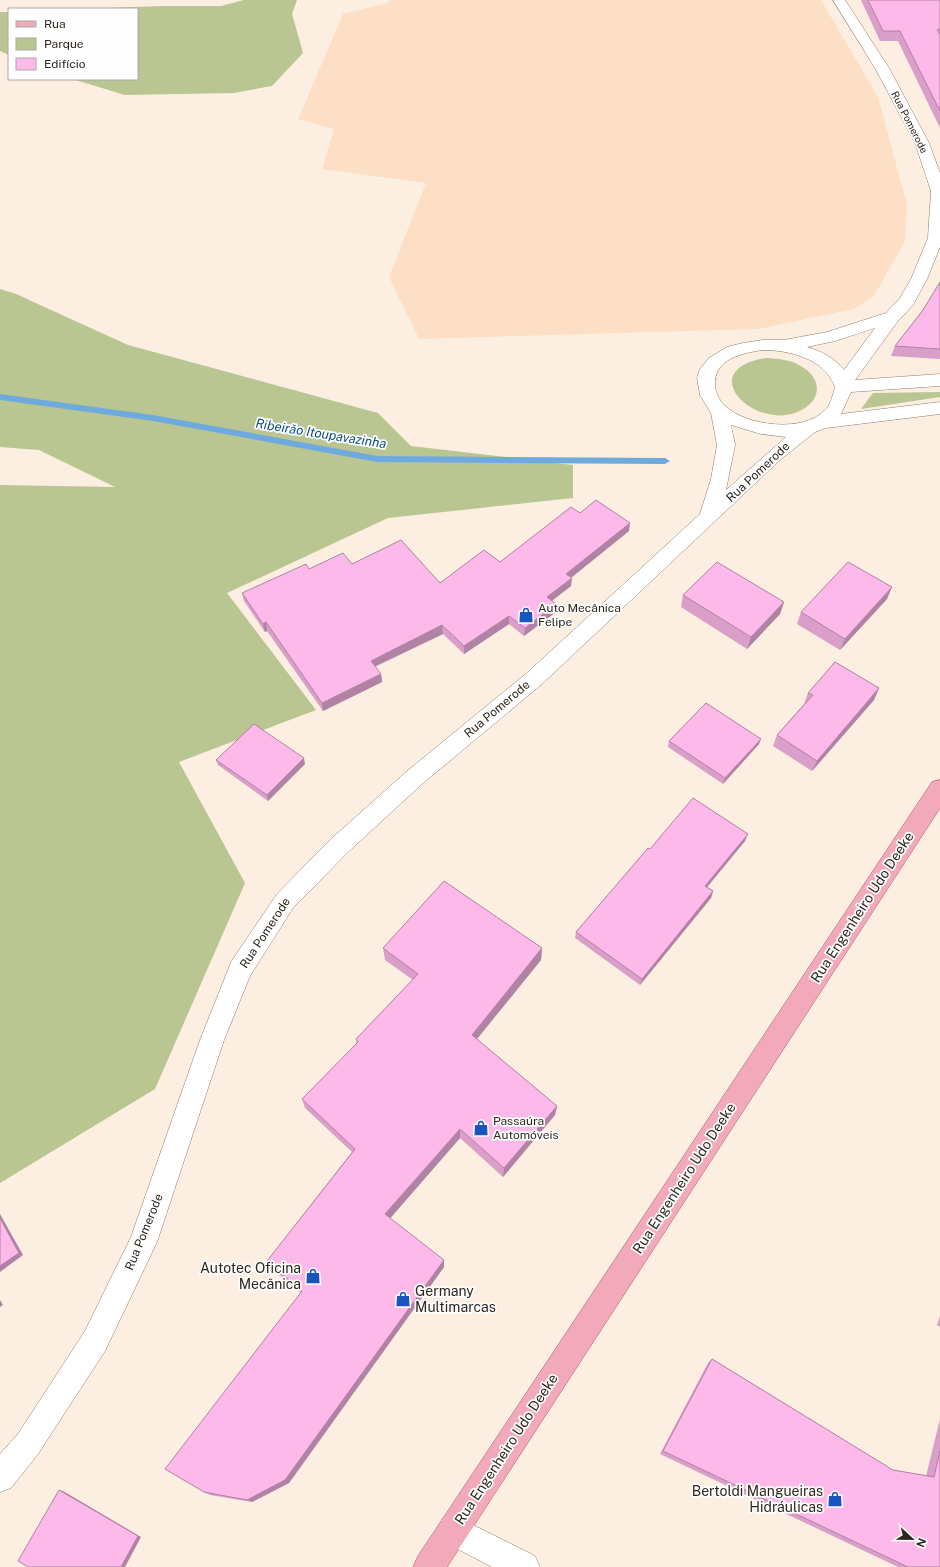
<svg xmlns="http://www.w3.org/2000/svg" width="940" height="1567" viewBox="0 0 940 1567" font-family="'Public Sans',sans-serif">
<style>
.built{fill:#fddfc5}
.green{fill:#b9c692}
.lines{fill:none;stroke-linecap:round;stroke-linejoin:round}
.stream{fill:#6faadf;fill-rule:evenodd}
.minor-casing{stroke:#917b69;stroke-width:1}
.tertiary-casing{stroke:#917b69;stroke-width:1}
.primary-casing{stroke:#a85766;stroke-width:1}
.minor{fill:#fff;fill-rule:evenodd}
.tertiary{fill:#fff;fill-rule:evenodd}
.primary{fill:#f2aaba;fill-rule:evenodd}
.wall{fill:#d99fc8}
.shaded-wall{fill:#b082a3}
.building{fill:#fcb9e9;stroke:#b082a3}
.labels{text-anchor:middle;stroke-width:3.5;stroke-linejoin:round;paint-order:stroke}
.far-street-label{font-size:10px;fill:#2e261e;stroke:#fefefe}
.street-label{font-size:12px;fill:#2e261e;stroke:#fefefe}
.poi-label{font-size:12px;fill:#2e261e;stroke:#fefefe;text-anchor:start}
.water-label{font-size:13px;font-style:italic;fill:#0c5081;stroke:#fefefe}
.near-street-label{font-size:14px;fill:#2e261e;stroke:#fefefe}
.near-poi-label{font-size:14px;fill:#2e261e;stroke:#fefefe;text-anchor:end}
</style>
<rect width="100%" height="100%" fill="#fceee1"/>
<!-- built -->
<path class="built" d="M390,0H821L878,97L907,205L905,241L874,296L854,309L758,329L419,339L389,277L426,183L322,169L334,129L298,119L343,14L388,3Z"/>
<!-- green -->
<path class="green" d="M244,0H297L292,14L303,53L272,86L234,93L125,95L72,79H137V9H81L162,6H221Z
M0,12H9V55L0,51Z
M0,289L16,294L128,345L378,413L411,446L573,465V498L388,518L227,593L316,710L179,762L245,883L155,1089L0,1183V485L115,487L39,450L0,447Z
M766,358C777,359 789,359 799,365C824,378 823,403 795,413C752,428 694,370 766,358Z
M940,392V397L861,409L873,393Z"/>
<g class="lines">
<!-- stream -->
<path class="stream" d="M0,394L153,415L377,456L665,458L670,461L665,464L377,462L153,421L0,400Z"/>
<!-- minor casing -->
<g class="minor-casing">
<path id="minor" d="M453,1515L535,1556L540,1567H492L442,1541L438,1530L442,1519Z"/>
</g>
<!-- tertiary casing -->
<g class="tertiary-casing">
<path id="tertiary" d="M833,0H845L889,68L929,143L940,173V247L927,279L913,305L898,321L855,380L940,374V386L851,392L841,414L940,402V414L826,428L815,432L780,460L542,684L422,784L347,853L293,908L250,976L224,1040L157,1242L105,1351L38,1454L11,1488L0,1492V1454L18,1434L85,1331L131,1237L200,1040L228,970L231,962L277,894L331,839L406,772L528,672L700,514L711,479L717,445L711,413L700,395L697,378L700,369L709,358L727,347L743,343L763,340H784L827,332L886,313L900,298L911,279L928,238L931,191L915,143L875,68ZM875,328L844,370C835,358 821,351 807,347L835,341ZM763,350C790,350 825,359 835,387C833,394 831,404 826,409C804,434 745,426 724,405C719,400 716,393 715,386C713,359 742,353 763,350ZM731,425L761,434L786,437L726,490L735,445Z"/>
</g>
<!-- primary casing -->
<g class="primary-casing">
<path id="primary" d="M940,780V808L447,1567H413L418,1556L932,782Z"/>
</g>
<!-- minor -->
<use href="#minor" class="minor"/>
<!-- tertiary -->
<use href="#tertiary" class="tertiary"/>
<!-- primary -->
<use href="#primary" class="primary"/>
</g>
<!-- wall -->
<path class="wall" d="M861,0H940V128L898,41H880Z
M940,280V359L891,356L895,346L923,310L939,284Z
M580,513L629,531L571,577V586L552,601L556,604V612L524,636L509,624L464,654L443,634L375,667L381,674L382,682L323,711L267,631L265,632L244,601L242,593L309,569L352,564L440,583L500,562Z
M683,595L784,602L780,614L747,649L681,607Z
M887,599L840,650L797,624L801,612Z
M879,688L874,700L812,771L773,746L777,735L804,704L808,693Z
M669,741L759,744L723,784L668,747Z
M216,760L305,764L268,801L218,765Z
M745,841L707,887L713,891L711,898L640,985L575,938L576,932L650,849Z
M383,948H542L541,960L477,1039L557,1106L555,1115L503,1177L460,1138L390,1218L444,1267L289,1483L252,1502L210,1495L204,1492L301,1293L271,1268L267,1261L352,1152L305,1108L302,1099L357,1044L356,1039L413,980L385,960Z
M940,1316V1327L937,1325Z
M712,1359L893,1470L926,1476L940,1419V1567H898L660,1454L708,1363Z"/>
<!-- shaded-wall -->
<path class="shaded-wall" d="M630,523L629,531L566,582V574Z
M572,578L571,586L546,605L547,597Z
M892,587L887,599L840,650L845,639Z
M784,602L780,614L747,649L751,637Z
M556,604V612L524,636L525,628Z
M509,616V624L464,654V646Z
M266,622L267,631L265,632L263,624Z
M442,625L443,634L371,668V661Z
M381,674L382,682L323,711L322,703Z
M879,688L874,700L812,771L817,761Z
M761,739L759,744L723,784L725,778Z
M304,758L305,764L268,801L267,795Z
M748,834L745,841L703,892L705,886Z
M713,891L711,898L640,985L642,979Z
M542,948L541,960L472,1045V1035Z
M557,1106L555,1115L503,1177L504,1168Z
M460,1129V1138L387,1222L385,1214Z
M0,1214L23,1255L0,1272Z
M444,1260V1267L289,1483L252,1502L247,1500Z
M0,1300L3,1305L0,1307Z
M59,1490L63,1491L141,1537L125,1567H121Z"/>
<!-- building -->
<path class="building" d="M868,0H940V29L937,30L940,35V111L900,31H883Z
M940,282V349L895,346L923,310Z
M596,500L630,523L566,574L572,578L547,597L556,604L525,628L509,616L464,646L442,625L371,661L381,674L322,703L266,622L263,624L242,593L306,564L309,569L343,553L352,564L401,540L440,583L484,550L500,562L571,507L580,513Z
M717,562L784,602L751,637L683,595Z
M848,562L892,587L845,639L801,612Z
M835,662L879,688L817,761L777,735L813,695L808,693Z
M706,703L761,739L725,778L669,741Z
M254,724L304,758L267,795L216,760Z
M693,798L748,834L705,886L713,891L642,979L576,932L648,848L650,849Z
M444,881L542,948L472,1035L557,1106L504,1168L460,1129L385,1214L444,1260L285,1480L247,1500L204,1492L165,1469L302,1291L267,1261L355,1149L302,1099L358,1042L356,1039L418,974L383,948Z
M0,1218L19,1253L0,1266Z
M712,1359L893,1470L934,1477L940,1451V1567H908L663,1451Z
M59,1490L138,1536L121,1567H28L18,1561Z"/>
<!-- icons -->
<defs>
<g id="shop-bare" transform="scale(1.2)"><path d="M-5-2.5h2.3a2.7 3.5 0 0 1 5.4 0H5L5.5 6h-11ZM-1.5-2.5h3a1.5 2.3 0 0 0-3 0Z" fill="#1855c1" stroke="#fefefe" stroke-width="2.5" paint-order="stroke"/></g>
</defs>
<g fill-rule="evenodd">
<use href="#shop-bare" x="526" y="615"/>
<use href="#shop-bare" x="481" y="1128"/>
<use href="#shop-bare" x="313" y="1276"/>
<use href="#shop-bare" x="403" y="1299"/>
<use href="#shop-bare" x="835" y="1499"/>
</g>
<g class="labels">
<!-- far-street labels -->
<g class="far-street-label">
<text transform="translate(910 122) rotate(63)" y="4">Rua Pomerode</text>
</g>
<!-- street labels -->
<g class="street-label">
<text transform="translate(758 472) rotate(-43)" y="4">Rua Pomerode</text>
<text transform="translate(497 709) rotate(-40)" y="4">Rua Pomerode</text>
<text transform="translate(265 933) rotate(-57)" y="4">Rua Pomerode</text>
<text transform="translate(144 1232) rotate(-68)" y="4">Rua Pomerode</text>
</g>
<!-- poi labels -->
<g class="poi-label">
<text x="538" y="612">Auto Mecânica<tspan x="538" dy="14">Felipe</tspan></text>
<text x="493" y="1125">Passaúra<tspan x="493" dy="14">Automóveis</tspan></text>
</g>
<!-- water labels -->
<g class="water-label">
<text transform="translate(321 433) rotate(9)" y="5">Ribeirão Itoupavazinha</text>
</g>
<!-- near-street labels -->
<g class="near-street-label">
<text transform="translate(862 907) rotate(-57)" y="5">Rua Engenheiro Udo Deeke</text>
<text transform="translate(684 1178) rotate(-57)" y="5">Rua Engenheiro Udo Deeke</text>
<text transform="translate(506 1449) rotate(-57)" y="5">Rua Engenheiro Udo Deeke</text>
</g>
<!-- near-poi labels -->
<g class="near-poi-label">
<text x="301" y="1273">Autotec Oficina<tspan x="301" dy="16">Mecânica</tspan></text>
<text x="415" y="1296" text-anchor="start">Germany<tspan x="415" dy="16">Multimarcas</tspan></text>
<text x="823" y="1496">Bertoldi Mangueiras<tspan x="823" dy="16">Hidráulicas</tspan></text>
</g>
</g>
<!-- legend -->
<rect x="8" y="8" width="130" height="72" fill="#fefefe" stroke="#aba8a4"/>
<rect x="16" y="21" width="20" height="6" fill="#f2aaba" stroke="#aba8a4"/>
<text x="44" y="28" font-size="12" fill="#2e261e">Rua</text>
<rect x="16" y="38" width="20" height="12" fill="#b9c692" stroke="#aba8a4"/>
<text x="44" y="48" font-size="12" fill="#2e261e">Parque</text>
<rect x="16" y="58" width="20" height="12" fill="#fcb9e9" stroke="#aba8a4"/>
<text x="44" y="68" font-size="12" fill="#2e261e">Edifício</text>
<!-- north arrow -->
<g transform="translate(912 1539) rotate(112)" stroke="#fefefe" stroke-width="3" paint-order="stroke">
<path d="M0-3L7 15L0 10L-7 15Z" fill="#2e261e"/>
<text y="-6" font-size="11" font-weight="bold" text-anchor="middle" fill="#2e261e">N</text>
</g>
</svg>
